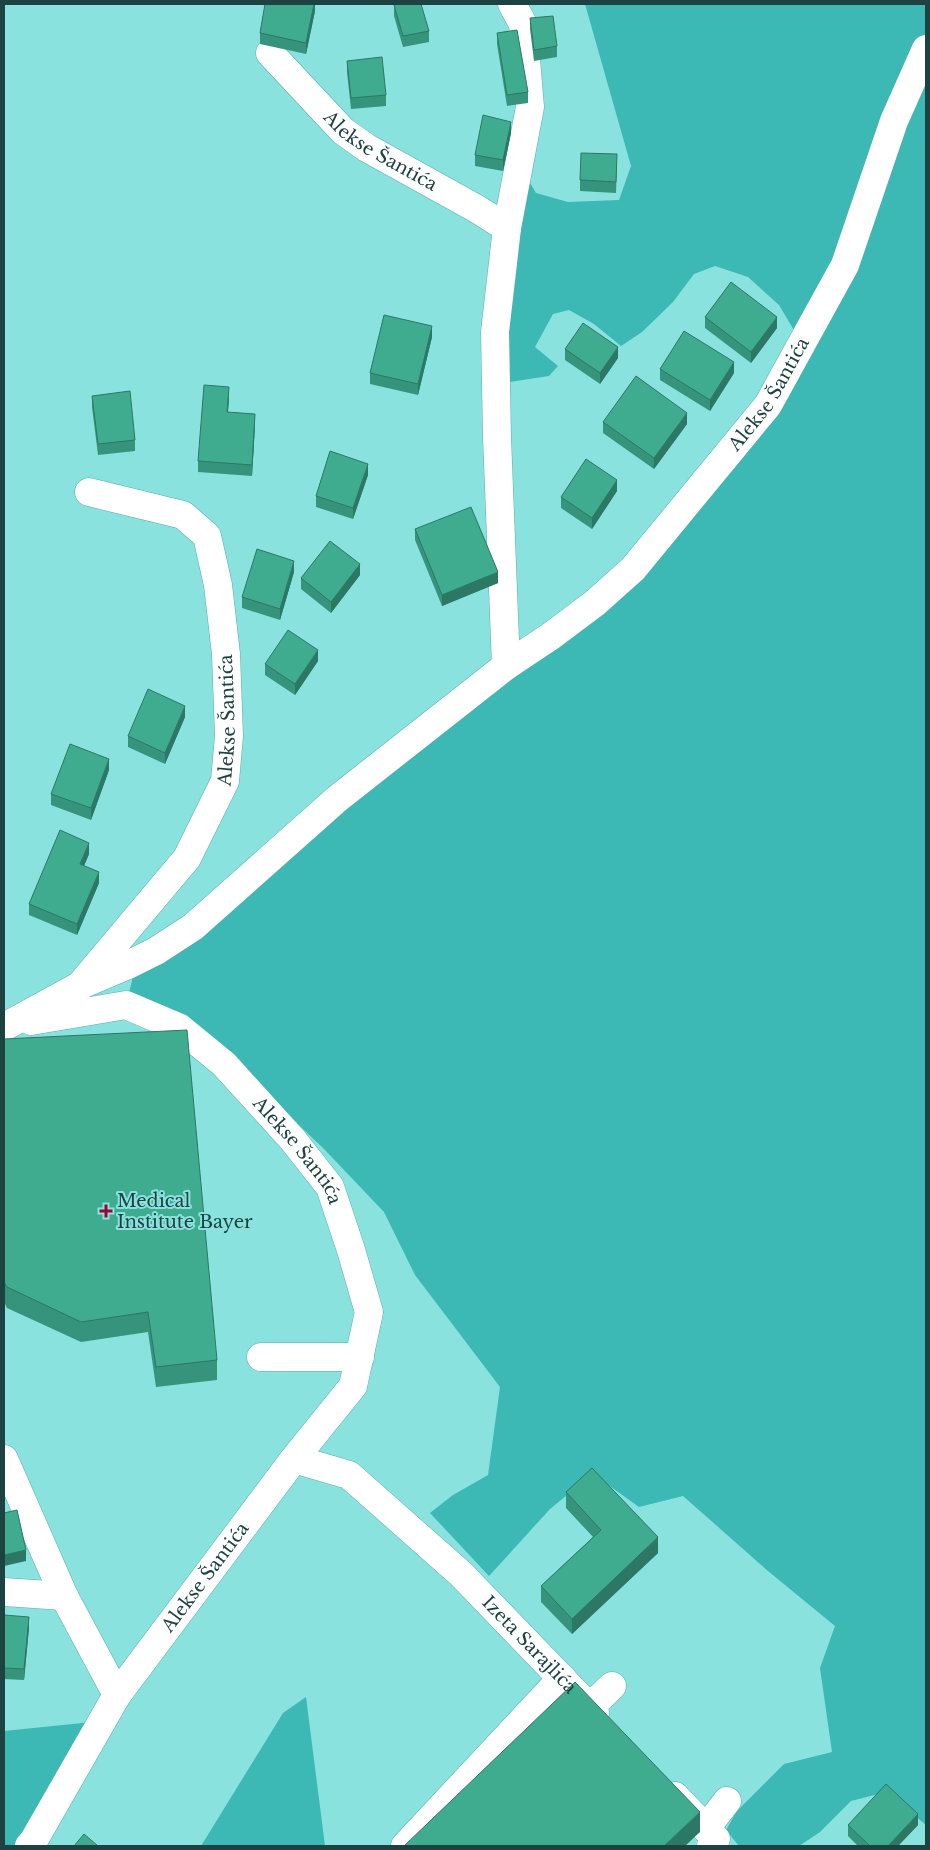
<svg xmlns="http://www.w3.org/2000/svg" width="930" height="1850" viewBox="0 0 930 1850" font-family="'Libre Baskerville',serif">
<style>
.green{fill:#3cb8b5}
.lines{fill:none;stroke-linecap:round;stroke-linejoin:round}
.minor-casing{stroke:#57afad;stroke-width:29}
.minor{stroke:#fff;stroke-width:28}
.wall{fill:#36947c}
.shaded-wall{fill:#2c7865}
.building{fill:#3fac90;stroke:#2c7865}
.poi-dot{fill:#a10138;stroke:#8ae2df;stroke-width:2}
.labels{text-anchor:middle;stroke-width:4;stroke-linejoin:round;paint-order:stroke}
.street-label{font-size:18px;fill:#1d4241;stroke:#8ae2df}
.poi-label{font-size:18px;fill:#1d4241;stroke:#8ae2df;text-anchor:start}
</style>
<rect width="100%" height="100%" fill="#8ae2df"/>
<!-- green -->
<path class="green" d="M585,4H926V1825L886,1792L851,1801L820,1832L799,1846H739L726,1830L737,1811L784,1764L832,1752L820,1668L835,1626L768,1571L683,1496L639,1507L593,1474L550,1509L489,1576L430,1513L453,1495L488,1475L500,1387L415,1275L384,1212L324,1149L231,1060L126,1005L133,977L551,636L768,405L798,337L779,305L748,277L715,266L694,274L673,302L642,332L621,346L594,324L569,310L553,314L535,347L558,366L549,376L496,384L519,164L536,193L568,202L619,200L631,166Z
M306,1697L325,1846H201L283,1713Z
M102,1721L29,1846H4V1731Z"/>
<g class="lines">
<!-- minor casing -->
<g class="minor-casing">
<g id="minor">
<path id="s1" d="M270,53L327,114L343,131L367,148L477,209L507,228"/>
<path d="M506,666L497,437L495,332L507,228L530,107L523,24L512,4"/>
<path id="s2" d="M82,983L187,858L225,781L229,736L226,654L218,585L207,536L183,515L89,492"/>
<path id="s3" d="M31,1021L126,1005L180,1028L224,1064L293,1140L330,1187L351,1250L369,1312L353,1386L294,1459"/>
<path id="s4" d="M4,1027L79,986L128,965L156,951L193,927L337,799L506,666L551,636L595,603L633,569L768,405L845,265L894,121L926,49"/>
<path d="M261,1357H360"/>
<path d="M4,1459L64,1596L117,1695"/>
<path d="M4,1592L64,1596"/>
<path d="M590,1707L612,1686"/>
<path d="M675,1796L716,1839L711,1846"/>
<path d="M706,1828L727,1801"/>
<path id="s5" d="M29,1846L34,1840L117,1695L294,1459L349,1475L461,1574L595,1713"/>
<path d="M405,1846L562,1678"/>
</g>
</g>
<!-- minor -->
<use href="#minor" class="minor"/>
</g>
<!-- wall -->
<path class="wall" d="M315,4V11L306,54L260,44V33Z
M394,5L429,31V42L403,47L394,16Z
M530,18L557,46V57L534,61L530,29Z
M497,33L528,92V103L507,106L497,44Z
M347,61L386,95V106L351,109L347,72Z
M511,133L503,171L475,166V155Z
M617,165L616,193L580,191V180Z
M705,317L777,328L751,363L705,328Z
M432,337L418,395L370,384V373Z
M565,349L618,358L600,384L565,360Z
M660,369L734,373L710,411L660,380Z
M92,396L135,440V451L98,455L92,407Z
M229,398L228,412L255,425L252,476L198,472V461Z
M603,422L687,424L654,469L603,433Z
M368,475L353,519L316,507V496Z
M617,491L592,529L561,508V497Z
M415,529L498,583L442,606L415,540Z
M294,572L280,620L242,608V597Z
M360,575L331,613L301,589V578Z
M318,661L295,695L265,675V664Z
M185,717L165,764L128,747V736Z
M109,770L91,820L51,805V794Z
M89,854L84,866L99,883L77,935L29,915V904Z
M4,1039L217,1360V1380L156,1387L148,1332L81,1342L7,1308L4,1302Z
M566,1492L658,1553L572,1634L541,1602V1586L593,1537L566,1508Z
M4,1615L29,1628L24,1680L4,1679Z
M848,1825H918L898,1846H858L848,1836Z"/>
<!-- shaded-wall -->
<path class="shaded-wall" d="M314,4H315V11L306,54V43Z
M511,122V133L503,171V160Z
M777,317V328L751,363V352Z
M432,326V337L418,395V384Z
M618,347V358L600,384V373Z
M734,362V373L710,411V400Z
M229,387V398L227,423V412Z
M687,413V424L654,469V458Z
M255,414V425L252,476V465Z
M368,464V475L353,519V508Z
M617,480V491L592,529V518Z
M294,561V572L280,620V609Z
M360,564V575L331,613V602Z
M498,572V583L442,606V595Z
M318,650V661L295,695V684Z
M185,706V717L165,764V753Z
M109,759V770L91,820V808Z
M89,843V854L80,875V864Z
M99,872V883L77,935V924Z
M658,1537V1553L572,1634V1619Z
M26,1550V1561L4,1566V1555Z
M29,1617V1628L24,1680V1669Z
M700,1812V1832L685,1846H664Z
M918,1814V1825L898,1846H888Z"/>
<!-- building -->
<path class="building" d="M265,4H314L306,43L260,33Z
M398,4H421L429,31L403,36L394,5Z
M553,16L557,46L534,50L530,18Z
M517,30L528,92L507,95L497,33Z
M382,57L386,95L351,98L347,61Z
M483,115L511,122L503,160L475,155Z
M581,153L617,154L616,182L580,180Z
M731,282L777,317L751,352L705,317Z
M384,315L432,326L418,384L370,373Z
M583,323L618,347L600,373L565,349Z
M684,331L734,362L710,400L660,369Z
M636,376L687,413L654,458L603,422Z
M204,385L229,387L227,412L255,414L252,465L198,461Z
M130,391L135,440L98,444L92,396Z
M330,451L368,464L353,508L316,496Z
M586,459L617,480L592,518L561,497Z
M471,507L498,572L442,595L415,529Z
M330,541L360,564L331,602L301,578Z
M257,549L294,561L280,609L242,597Z
M288,630L318,650L295,684L265,664Z
M148,689L185,706L165,753L128,736Z
M70,744L109,759L91,808L51,794Z
M60,830L89,843L80,864L99,872L77,924L29,904Z
M187,1030L217,1360L156,1367L148,1312L81,1322L7,1287L4,1282V1039Z
M592,1468L658,1537L572,1619L541,1586L601,1530L566,1492Z
M17,1510L26,1550L4,1555V1513Z
M4,1615L29,1617L24,1669L4,1668Z
M575,1682L700,1812L664,1846H404Z
M886,1784L918,1814L888,1846H870L848,1825Z
M84,1834L98,1846H74Z"/>
<!-- markers -->
<path class="poi-dot" d="M103.5 1203.5h5v5h5v5h-5v5h-5v-5h-5v-5h5z"/>
<g class="labels">
<!-- street labels -->
<g class="street-label">
<text dy="6" stroke="none"><textPath href="#s1" startOffset="149">Alekse Šantića</textPath></text>
<text dy="6" stroke="none"><textPath href="#s4" startOffset="1004">Alekse Šantića</textPath></text>
<text dy="6" stroke="none"><textPath href="#s2" startOffset="310">Alekse Šantića</textPath></text>
<text dy="6" stroke="none"><textPath href="#s3" startOffset="326">Alekse Šantića</textPath></text>
<text dy="6" stroke="none"><textPath href="#s5" startOffset="322">Alekse Šantića</textPath></text>
<text dy="6" stroke="none"><textPath href="#s5" startOffset="775">Izeta Sarajlića</textPath></text>
</g>
<!-- poi labels -->
<g class="poi-label">
<text x="117" y="1207">Medical<tspan x="117" dy="21">Institute Bayer</tspan></text>
</g>
</g>
<!-- border -->
<rect width="930" height="1850" fill="none" stroke="#1d4241" stroke-width="10"/>
</svg>
